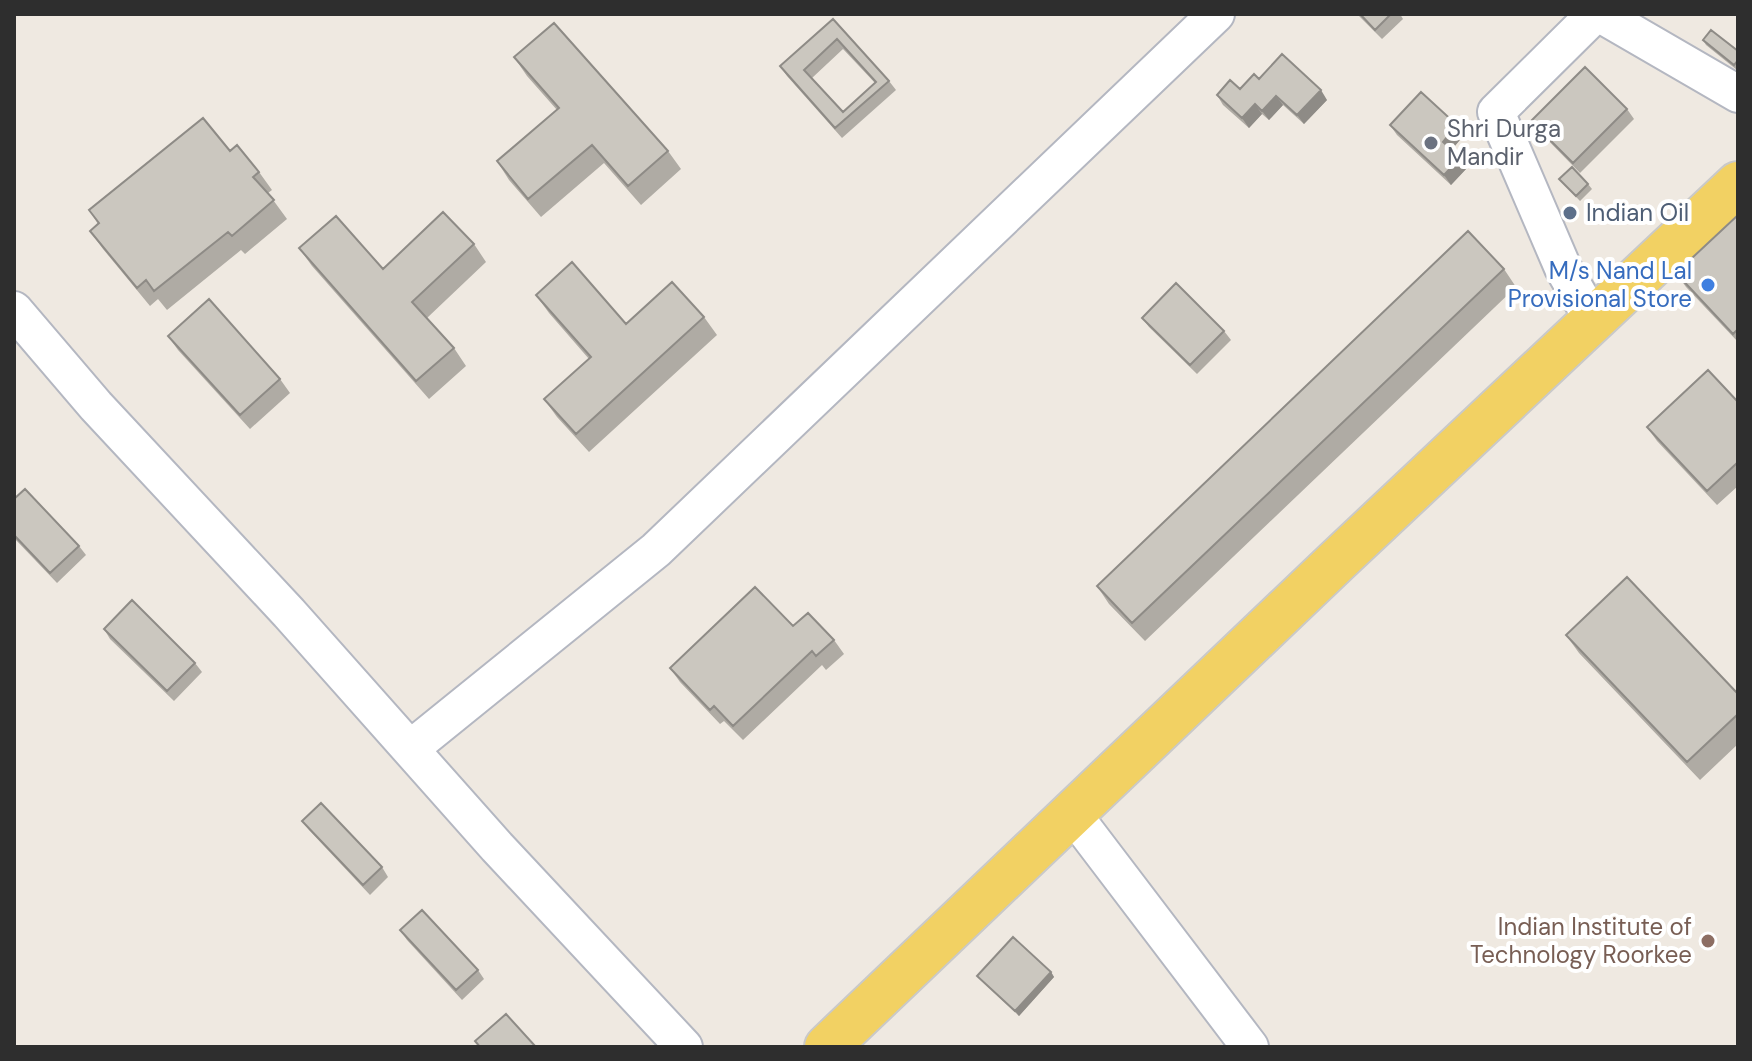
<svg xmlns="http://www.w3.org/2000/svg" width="1752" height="1061" viewBox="0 0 1752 1061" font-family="'DM Sans',sans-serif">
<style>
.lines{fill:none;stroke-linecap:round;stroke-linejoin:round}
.minor-casing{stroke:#b4b7c1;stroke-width:40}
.major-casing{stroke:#c9c9c9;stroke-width:48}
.minor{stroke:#fff;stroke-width:36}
.major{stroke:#f2d163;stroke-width:44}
.wall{fill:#afaba4;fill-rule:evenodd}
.shaded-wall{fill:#8e8b86}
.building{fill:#cbc7bf;stroke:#8e8b86;stroke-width:2;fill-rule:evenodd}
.worship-dot{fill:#6b7280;stroke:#fff;stroke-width:3}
.service-dot{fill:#5c6f8a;stroke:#fff;stroke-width:3}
.shop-dot{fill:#3f7fe0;stroke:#fff;stroke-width:3}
.education-dot{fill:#8d6e63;stroke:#fff;stroke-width:3}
.labels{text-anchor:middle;stroke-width:8;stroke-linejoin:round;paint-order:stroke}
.worship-label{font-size:24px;fill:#5b616d;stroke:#fff;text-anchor:start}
.service-label{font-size:24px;fill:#4e5e75;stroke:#fff;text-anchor:start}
.shop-label{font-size:24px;fill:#366cbe;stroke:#fff;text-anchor:end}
.education-label{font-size:24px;fill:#785e54;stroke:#fff;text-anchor:end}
</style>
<rect width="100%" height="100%" fill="#efe9e1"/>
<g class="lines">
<!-- minor casing -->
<g class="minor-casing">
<path id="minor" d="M1600,14L1738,94
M14,310L96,406L289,613L497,847L684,1047
M1593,320L1563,268L1496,112L1595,14
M410,749L656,550L1216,14
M1072,813L1250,1047"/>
</g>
<!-- major casing -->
<g class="major-casing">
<path id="major" d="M827,1047L1338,560L1738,184"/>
</g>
<!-- minor -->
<use href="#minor" class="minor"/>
<!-- major -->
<use href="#major" class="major"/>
</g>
<!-- wall -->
<path class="wall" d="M1357,14H1400L1403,19L1382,39Z
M833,19L889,81L896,90L842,138L787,76L780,66ZM843,49L875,83L843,112L812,78Z
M1703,40L1738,51L1737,70L1706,45Z
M514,57L668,151L681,169L641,205L604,163L541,217L509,180L497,161L557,110L527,76Z
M1259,79L1327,100L1304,124L1283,105L1269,120L1262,114L1249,128L1223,105L1217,95L1240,89Z
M1627,109L1634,119L1580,173L1538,130L1531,121Z
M1390,125H1457L1464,135L1451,150L1467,168L1451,185L1397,135Z
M230,151L259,172L272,190L268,193L287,219L245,254L241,250L167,310L158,299L150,306L103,249L90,231L98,224L89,210Z
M1559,179L1588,184L1592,189L1580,201Z
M1738,215V342L1686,287L1676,273Z
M474,244L486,262L427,318L454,348L466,366L429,399L312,266L299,248L383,269Z
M1504,269L1516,287L1145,641L1109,604L1097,586Z
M536,295L626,324L704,317L717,335L589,452L557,417L544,399L589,359L549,313Z
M1142,318L1224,331L1231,340L1197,374L1149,327Z
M168,336L280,379L290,393L250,429L178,350Z
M1738,402V486L1717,505L1657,441L1647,427Z
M14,499L79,546L86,555L57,583L14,538Z
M793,626L834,640L844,654L826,670L822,665L743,740L724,721L720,724L680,682L670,668Z
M104,629L195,663L202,672L174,701L110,639Z
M1566,635L1738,694V744L1700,780L1579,653Z
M302,821L382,867L388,877L370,895L309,830Z
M400,930L478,970L484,979L462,1000L407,940Z
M1051,972L1054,977L1019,1016L981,980L977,976Z"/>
<!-- shaded-wall -->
<path class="shaded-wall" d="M1321,90L1327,100L1304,124L1297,115Z
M1276,96L1283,105L1269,120L1262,111Z
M1255,104L1262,114L1249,128L1242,118Z
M1457,125L1464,135L1450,152L1443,142Z
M1460,158L1467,168L1451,185L1444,175Z
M1051,972L1054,977L1019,1016L1015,1011Z"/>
<!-- building -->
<path class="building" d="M1360,14H1391L1375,30Z
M833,19L889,81L835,128L780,66ZM837,39L876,82L843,112L804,70Z
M554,23L668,151L628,186L592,145L528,199L497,161L559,108L514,57Z
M1711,30L1738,51V60L1734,65L1703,40Z
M1282,54L1321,90L1297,115L1276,96L1262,111L1255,104L1242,118L1217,95L1230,80L1240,89L1254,74L1259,79Z
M1585,67L1627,109L1573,163L1531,121Z
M1421,92L1457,125L1443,142L1460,158L1444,175L1390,125Z
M203,118L230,151L237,145L259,172L253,177L274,200L232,236L228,232L154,291L146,280L137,288L90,231L99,223L89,210Z
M1572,167L1588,184L1576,196L1559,179Z
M443,212L474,244L412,302L454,348L416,381L299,248L336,216L383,269Z
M1738,215V329L1733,334L1676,273Z
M1468,231L1504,269L1132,623L1097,586Z
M572,262L626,324L672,282L704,317L576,434L544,399L591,357L536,295Z
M1176,283L1224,331L1190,365L1142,318Z
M209,299L280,379L240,415L168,336Z
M1708,370L1738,402V462L1707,491L1647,427Z
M25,489L79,546L50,573L14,535V499Z
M1627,577L1738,694V714L1687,762L1566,635Z
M755,587L793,626L808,613L834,640L816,656L812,651L733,726L714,706L710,710L670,668Z
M132,600L195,663L167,691L104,629Z
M321,803L382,867L363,885L302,821Z
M422,910L478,970L456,990L400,930Z
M1013,937L1051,972L1015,1011L977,976Z
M506,1014L536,1047H480L475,1041Z"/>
<!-- markers -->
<circle class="worship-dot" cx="1431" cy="143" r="8"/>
<circle class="service-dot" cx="1570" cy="213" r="8"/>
<circle class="shop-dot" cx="1708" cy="285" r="8"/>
<circle class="education-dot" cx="1708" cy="941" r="8"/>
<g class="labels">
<!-- worship labels -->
<g class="worship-label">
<text x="1447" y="137">Shri Durga<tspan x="1447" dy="28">Mandir</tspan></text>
</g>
<!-- service labels -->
<g class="service-label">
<text x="1586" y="221">Indian Oil</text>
</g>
<!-- shop labels -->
<g class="shop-label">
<text x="1692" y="279">M/s Nand Lal<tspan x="1692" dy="28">Provisional Store</tspan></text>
</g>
<!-- education labels -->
<g class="education-label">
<text x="1692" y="935">Indian Institute of<tspan x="1692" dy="28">Technology Roorkee</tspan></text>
</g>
</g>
<!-- border -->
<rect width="1752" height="1061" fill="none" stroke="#2e2e2e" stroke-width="32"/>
</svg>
